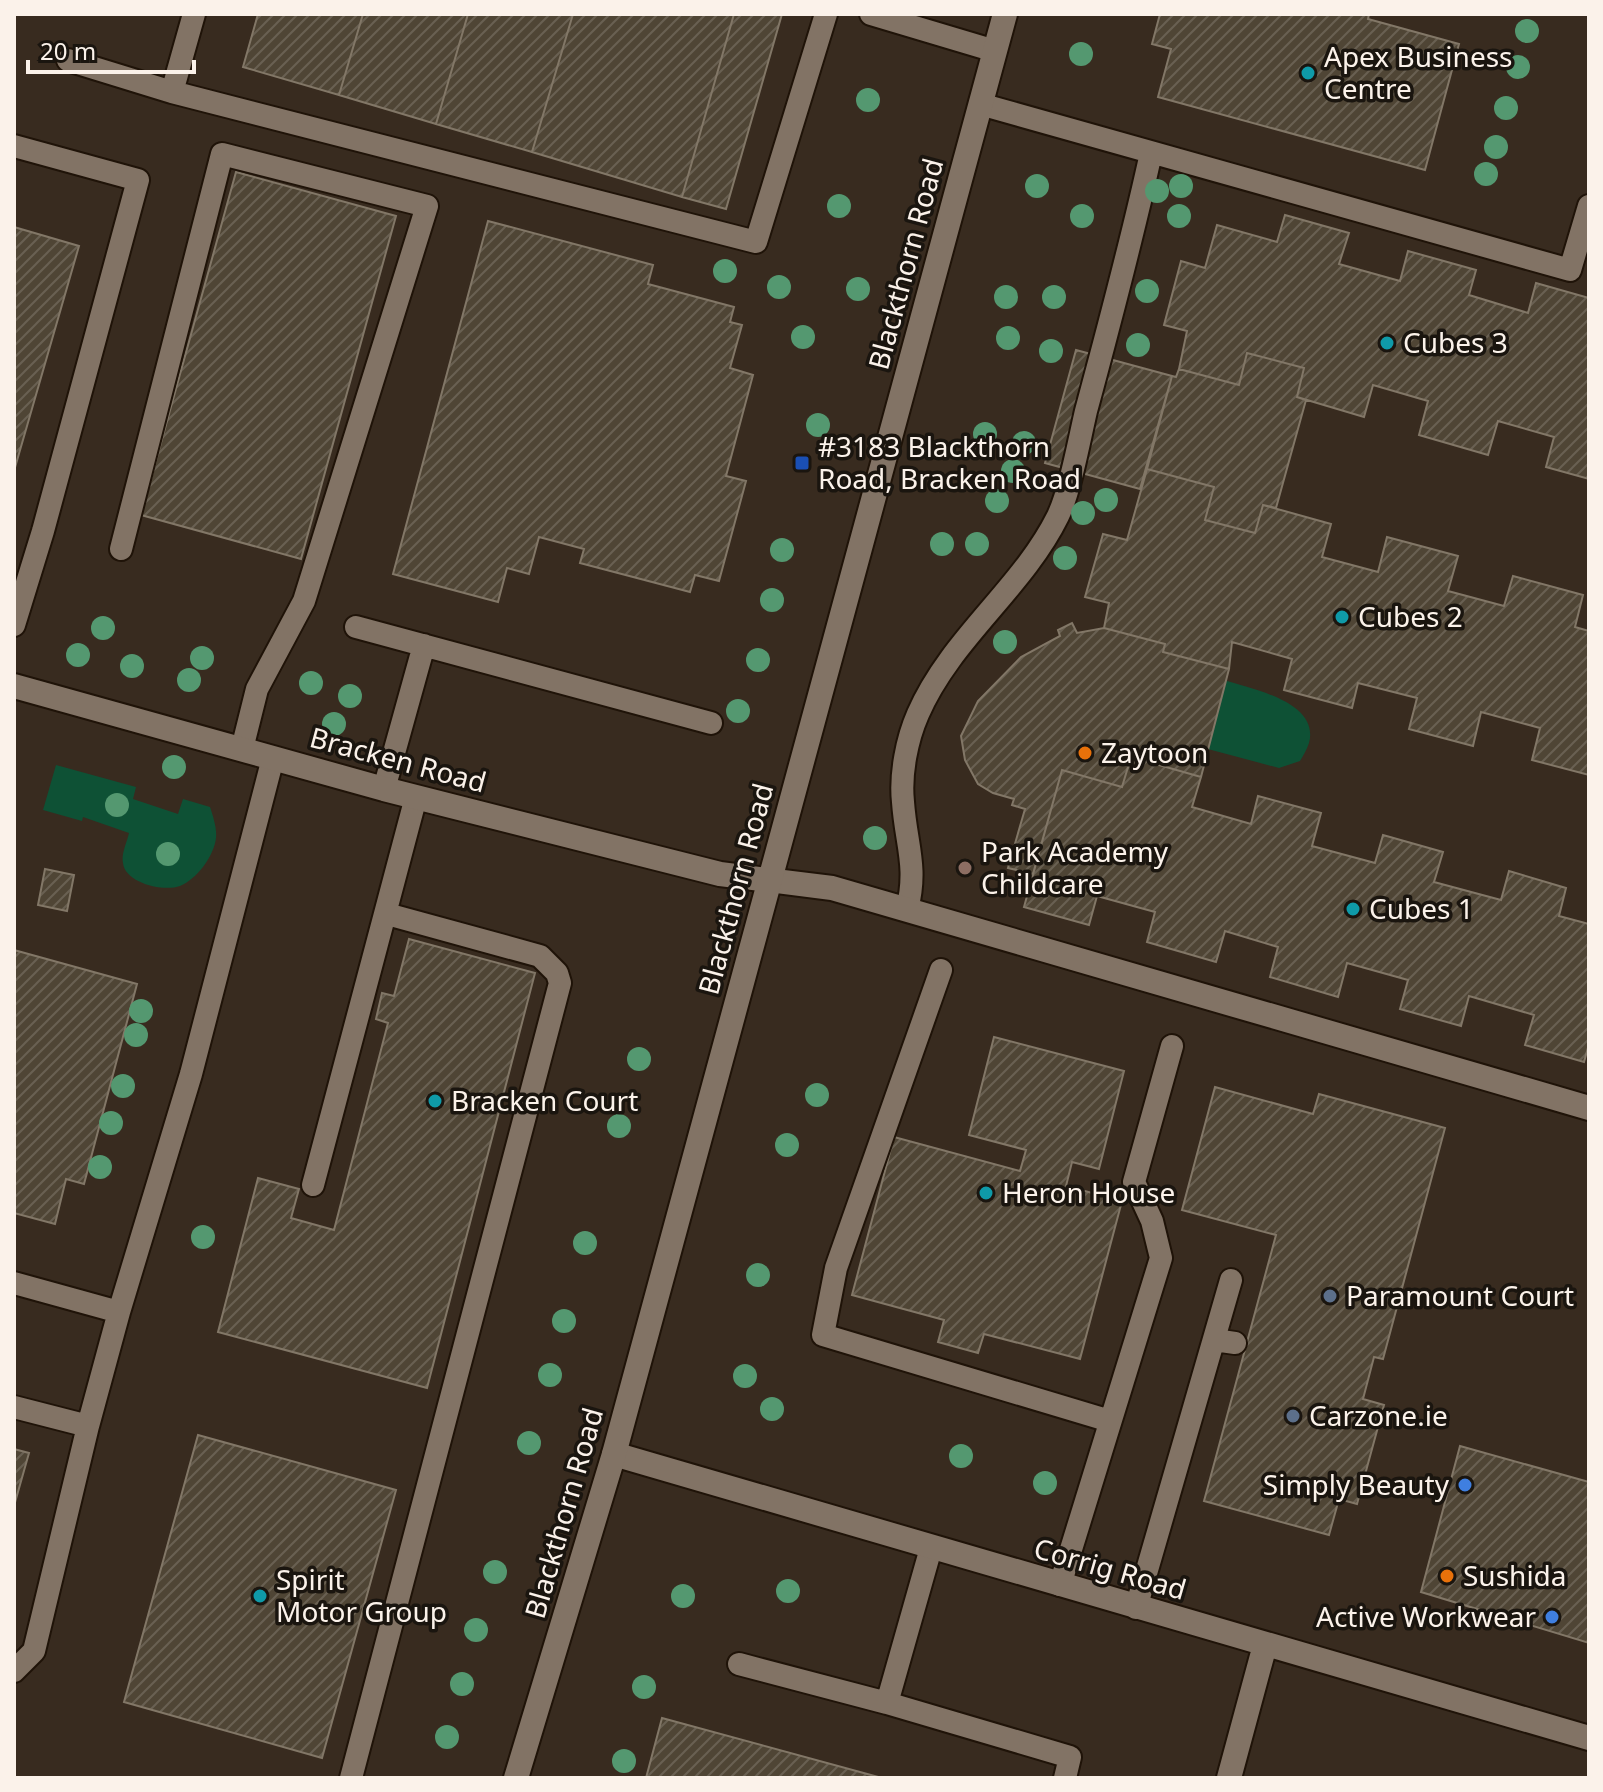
<svg xmlns="http://www.w3.org/2000/svg" width="1603" height="1792" viewBox="0 0 1603 1792" font-family="'Noto Sans',sans-serif">
<style>
.green{fill:#0e5135}
.building{fill:url(#building-hatch);stroke:#827767;stroke-width:2}
.lines{fill:none;stroke-linecap:round;stroke-linejoin:round}
.lane-casing{stroke:#1f1308;stroke-width:26}
.street-casing{stroke:#1f1308;stroke-width:28}
.secondary-casing{stroke:#1f1308;stroke-width:28}
.lane{stroke:#827365;stroke-width:22}
.street{stroke:#827365;stroke-width:24}
.secondary{stroke:#827365;stroke-width:24}
.tree{fill:#549870}
.culture-dot{fill:#0f9aa8;stroke:#1a150f;stroke-width:3}
.transit-dot{fill:#1a4fb4;stroke:#1a150f;stroke-width:3}
.food-dot{fill:#e8710a;stroke:#1a150f;stroke-width:3}
.education-dot{fill:#8d6e63;stroke:#1a150f;stroke-width:3}
.service-dot{fill:#5c6f8a;stroke:#1a150f;stroke-width:3}
.shop-dot{fill:#3f7fe0;stroke:#1a150f;stroke-width:3}
.labels{text-anchor:middle;stroke-width:7;stroke-linejoin:round;paint-order:stroke}
.poi-label{font-size:28px;fill:#fbf2ea;stroke:#1a150f;text-anchor:start}
.street-label{font-size:28px;fill:#fbf2ea;stroke:#1a150f}
</style>
<defs>
<pattern id="building-hatch" width="6" height="6" patternUnits="userSpaceOnUse" patternTransform="scale(2)"><rect width="6" height="6" fill="#4f4535"/><path d="M-1 1l2-2M0 6l6-6M5 7l2-2" fill="none" stroke="#696052"/></pattern>
</defs>
<rect width="100%" height="100%" fill="#382b1f"/>
<!-- green -->
<path class="green" d="M1224,680C1252,689 1320,702 1309,743C1307,749 1303,756 1300,761L1279,768L1204,748Z
M56,765L136,787L133,799L178,814L183,799L210,807C213,816 217,828 216,838C214,856 197,879 180,886C163,892 125,883 123,863C121,854 127,842 129,833L83,817L82,821L43,810Z"/>
<!-- building -->
<path class="building" d="M258,14H363L339,95L243,67Z
M363,14H468L436,124L339,95Z
M468,14H573L532,152L436,124Z
M573,14H734L682,197L532,152Z
M734,14H782L726,209L682,197Z
M1160,14H1369L1368,19L1459,44L1425,170L1158,97L1171,49L1152,44Z
M236,172L396,216L301,559L141,515Z
M1285,215L1349,233L1339,264L1400,281L1408,251L1476,270L1469,295L1528,313L1536,283L1589,298V479L1546,467L1554,437L1498,421L1488,455L1419,435L1428,401L1373,385L1364,417L1297,397L1304,368L1247,353L1239,385L1179,369L1187,331L1164,325L1181,261L1205,268L1217,225L1277,242Z
M488,221L653,265L648,284L734,307L730,322L742,325L730,368L753,375L726,476L746,481L719,581L695,575L690,592L580,563L584,549L539,537L529,574L507,568L498,602L393,574Z
M14,227L79,246L14,471Z
M1076,350L1172,376L1140,489L1045,463Z
M1247,353L1304,368L1297,397L1306,400L1276,508L1263,505L1255,533L1205,520L1214,487L1147,469L1172,376L1176,377L1179,369L1239,385Z
M1147,469L1214,487L1205,520L1255,533L1263,505L1331,524L1322,557L1378,572L1387,537L1458,556L1448,591L1504,606L1513,576L1583,595L1575,627L1589,631V775L1532,760L1540,728L1481,712L1473,746L1409,729L1417,698L1358,683L1352,708L1284,690L1292,659L1232,642L1229,669L1163,652L1165,644L1104,628L1109,603L1085,597L1103,534L1127,540Z
M1072,623L1077,633L1104,628L1165,644L1163,652L1229,669L1201,777L1131,757L1122,787L1062,770L1033,874L1008,868L1025,809L1012,805L1014,799L993,793L978,784L965,760L961,736L978,701L1021,657L1060,636L1058,630Z
M1131,757L1201,777L1192,807L1251,824L1258,796L1321,813L1312,846L1375,863L1383,835L1443,852L1434,882L1501,900L1509,871L1566,888L1559,916L1589,924V1044L1584,1062L1525,1045L1534,1015L1469,996L1461,1026L1400,1009L1408,980L1347,963L1338,997L1270,977L1278,947L1225,931L1216,962L1147,942L1155,912L1097,896L1089,925L1024,907L1062,770L1122,787Z
M45,869L74,875L67,911L38,905Z
M409,939L535,973L427,1388L218,1332L258,1178L299,1189L291,1218L334,1230L388,1023L376,1019L382,993L394,996Z
M14,950L137,984L84,1184L66,1179L55,1224L14,1213Z
M994,1037L1124,1071L1099,1169L1072,1162L1066,1186L1122,1201L1080,1359L984,1334L978,1353L938,1342L944,1320L852,1295L894,1137L1020,1171L1026,1150L969,1135Z
M1215,1087L1313,1114L1319,1094L1445,1128L1383,1359L1374,1357L1363,1399L1384,1405L1357,1504L1339,1499L1329,1535L1204,1501L1276,1235L1182,1210Z
M198,1435L396,1490L322,1758L124,1702Z
M1460,1446L1589,1482V1643L1421,1592Z
M14,1449L29,1453L14,1506Z
M662,1718L882,1778H646Z"/>
<g class="lines">
<!-- lane casing -->
<g class="lane-casing">
<path id="lane" d="M871,14L995,51
M68,60L172,92L756,242L826,14
M172,92L194,14
M980,104L1570,270L1589,206
M14,146L138,180L43,531L14,625
M121,549L222,154L427,206L304,601L257,689L242,749
M356,627L711,723
M384,789L424,645
M907,910C918,866 906,845 903,802C900,774 907,739 918,714C951,638 1022,589 1058,516C1070,491 1079,441 1086,411C1109,326 1132,240 1151,153
M941,970L836,1268L823,1335L1110,1421
M313,1185L416,797
M14,1283L119,1312
M1214,1340L1235,1343
M14,1407L88,1426
M1060,1585L1161,1258L1152,1221L1134,1182L1172,1046
M1136,1608L1231,1280
M739,1664L887,1703L1070,1757L1065,1778
M14,1671L34,1651L88,1426L119,1312L191,1074L273,758
M887,1703L931,1548
M351,1778L560,983L557,973L540,956L387,914"/>
</g>
<!-- street casing -->
<g class="street-casing">
<path id="street" d="M14,686L384,789L720,874L832,888L1589,1108
M614,1454L1589,1738
M1229,1778L1265,1645"/>
</g>
<!-- secondary casing -->
<g class="secondary-casing">
<path id="secondary" d="M516,1778L614,1454L1005,14"/>
</g>
<!-- lane -->
<use href="#lane" class="lane"/>
<!-- street -->
<use href="#street" class="street"/>
<!-- secondary -->
<use href="#secondary" class="secondary"/>
</g>
<!-- trees -->
<g class="tree">
<circle cx="1527" cy="31" r="12"/>
<circle cx="1081" cy="54" r="12"/>
<circle cx="1518" cy="67" r="12"/>
<circle cx="868" cy="100" r="12"/>
<circle cx="1506" cy="108" r="12"/>
<circle cx="1496" cy="147" r="12"/>
<circle cx="1486" cy="174" r="12"/>
<circle cx="1037" cy="186" r="12"/>
<circle cx="1181" cy="186" r="12"/>
<circle cx="1157" cy="191" r="12"/>
<circle cx="839" cy="206" r="12"/>
<circle cx="1082" cy="216" r="12"/>
<circle cx="1179" cy="216" r="12"/>
<circle cx="725" cy="271" r="12"/>
<circle cx="779" cy="287" r="12"/>
<circle cx="858" cy="289" r="12"/>
<circle cx="1147" cy="291" r="12"/>
<circle cx="1006" cy="297" r="12"/>
<circle cx="1054" cy="297" r="12"/>
<circle cx="803" cy="337" r="12"/>
<circle cx="1008" cy="338" r="12"/>
<circle cx="1138" cy="345" r="12"/>
<circle cx="1051" cy="351" r="12"/>
<circle cx="818" cy="425" r="12"/>
<circle cx="985" cy="434" r="12"/>
<circle cx="1024" cy="443" r="12"/>
<circle cx="1013" cy="471" r="12"/>
<circle cx="1106" cy="500" r="12"/>
<circle cx="997" cy="501" r="12"/>
<circle cx="1083" cy="513" r="12"/>
<circle cx="942" cy="544" r="12"/>
<circle cx="977" cy="544" r="12"/>
<circle cx="782" cy="550" r="12"/>
<circle cx="1065" cy="558" r="12"/>
<circle cx="772" cy="600" r="12"/>
<circle cx="103" cy="628" r="12"/>
<circle cx="1005" cy="642" r="12"/>
<circle cx="78" cy="655" r="12"/>
<circle cx="202" cy="658" r="12"/>
<circle cx="758" cy="660" r="12"/>
<circle cx="132" cy="666" r="12"/>
<circle cx="189" cy="680" r="12"/>
<circle cx="311" cy="683" r="12"/>
<circle cx="350" cy="696" r="12"/>
<circle cx="738" cy="711" r="12"/>
<circle cx="334" cy="724" r="12"/>
<circle cx="174" cy="767" r="12"/>
<circle cx="117" cy="805" r="12"/>
<circle cx="875" cy="838" r="12"/>
<circle cx="168" cy="854" r="12"/>
<circle cx="141" cy="1011" r="12"/>
<circle cx="136" cy="1035" r="12"/>
<circle cx="639" cy="1059" r="12"/>
<circle cx="123" cy="1086" r="12"/>
<circle cx="817" cy="1095" r="12"/>
<circle cx="111" cy="1123" r="12"/>
<circle cx="619" cy="1126" r="12"/>
<circle cx="787" cy="1145" r="12"/>
<circle cx="100" cy="1167" r="12"/>
<circle cx="203" cy="1237" r="12"/>
<circle cx="585" cy="1243" r="12"/>
<circle cx="758" cy="1275" r="12"/>
<circle cx="564" cy="1321" r="12"/>
<circle cx="550" cy="1375" r="12"/>
<circle cx="745" cy="1376" r="12"/>
<circle cx="772" cy="1409" r="12"/>
<circle cx="529" cy="1443" r="12"/>
<circle cx="961" cy="1456" r="12"/>
<circle cx="1045" cy="1483" r="12"/>
<circle cx="495" cy="1572" r="12"/>
<circle cx="788" cy="1591" r="12"/>
<circle cx="683" cy="1596" r="12"/>
<circle cx="476" cy="1630" r="12"/>
<circle cx="462" cy="1684" r="12"/>
<circle cx="644" cy="1687" r="12"/>
<circle cx="447" cy="1737" r="12"/>
<circle cx="624" cy="1761" r="12"/>
</g>
<!-- markers -->
<g class="culture-dot">
<circle cx="1308" cy="73" r="8"/>
<circle cx="1387" cy="343" r="8"/>
<circle cx="1342" cy="617" r="8"/>
<circle cx="1353" cy="909" r="8"/>
<circle cx="435" cy="1101" r="8"/>
<circle cx="986" cy="1193" r="8"/>
<circle cx="260" cy="1596" r="8"/>
</g>
<rect class="transit-dot" x="794" y="455" width="16" height="16" rx="4"/>
<g class="food-dot">
<circle cx="1085" cy="753" r="8"/>
<circle cx="1447" cy="1576" r="8"/>
</g>
<circle class="education-dot" cx="965" cy="868" r="8"/>
<g class="service-dot">
<circle cx="1330" cy="1296" r="8"/>
<circle cx="1293" cy="1416" r="8"/>
</g>
<g class="shop-dot">
<circle cx="1465" cy="1485" r="8"/>
<circle cx="1552" cy="1617" r="8"/>
</g>
<g class="labels">
<!-- poi labels -->
<g class="poi-label">
<text x="1324" y="67">Apex Business<tspan x="1324" dy="32">Centre</tspan></text>
<text x="1403" y="353">Cubes 3</text>
<text x="818" y="457">#3183 Blackthorn<tspan x="818" dy="32">Road, Bracken Road</tspan></text>
<text x="1358" y="627">Cubes 2</text>
<text x="1101" y="763">Zaytoon</text>
<text x="981" y="862">Park Academy<tspan x="981" dy="32">Childcare</tspan></text>
<text x="1369" y="919">Cubes 1</text>
<text x="451" y="1111">Bracken Court</text>
<text x="1002" y="1203">Heron House</text>
<text x="1346" y="1306">Paramount Court</text>
<text x="1309" y="1426">Carzone.ie</text>
<text x="1449" y="1495" text-anchor="end">Simply Beauty</text>
<text x="1463" y="1586">Sushida</text>
<text x="276" y="1590">Spirit<tspan x="276" dy="32">Motor Group</tspan></text>
<text x="1536" y="1627" text-anchor="end">Active Workwear</text>
</g>
<!-- street labels -->
<g class="street-label">
<text transform="translate(906 264) rotate(-75)" y="10">Blackthorn Road</text>
<text transform="translate(398 760) rotate(15)" y="10">Bracken Road</text>
<text transform="translate(736 889) rotate(-75)" y="10">Blackthorn Road</text>
<text transform="translate(564 1513) rotate(-74)" y="10">Blackthorn Road</text>
<text transform="translate(1110 1569) rotate(16)" y="10">Corrig Road</text>
</g>
</g>
<!-- border -->
<rect width="1603" height="1792" fill="none" stroke="#fbf2ea" stroke-width="32"/>
<!-- scale -->
<path d="M28 60v12h166v-12" fill="none" stroke="#fbf2ea" stroke-width="4"/>
<text x="40" y="60" font-size="24" fill="#fbf2ea" stroke="#1a150f" stroke-width="6" paint-order="stroke">20 m</text>
</svg>
